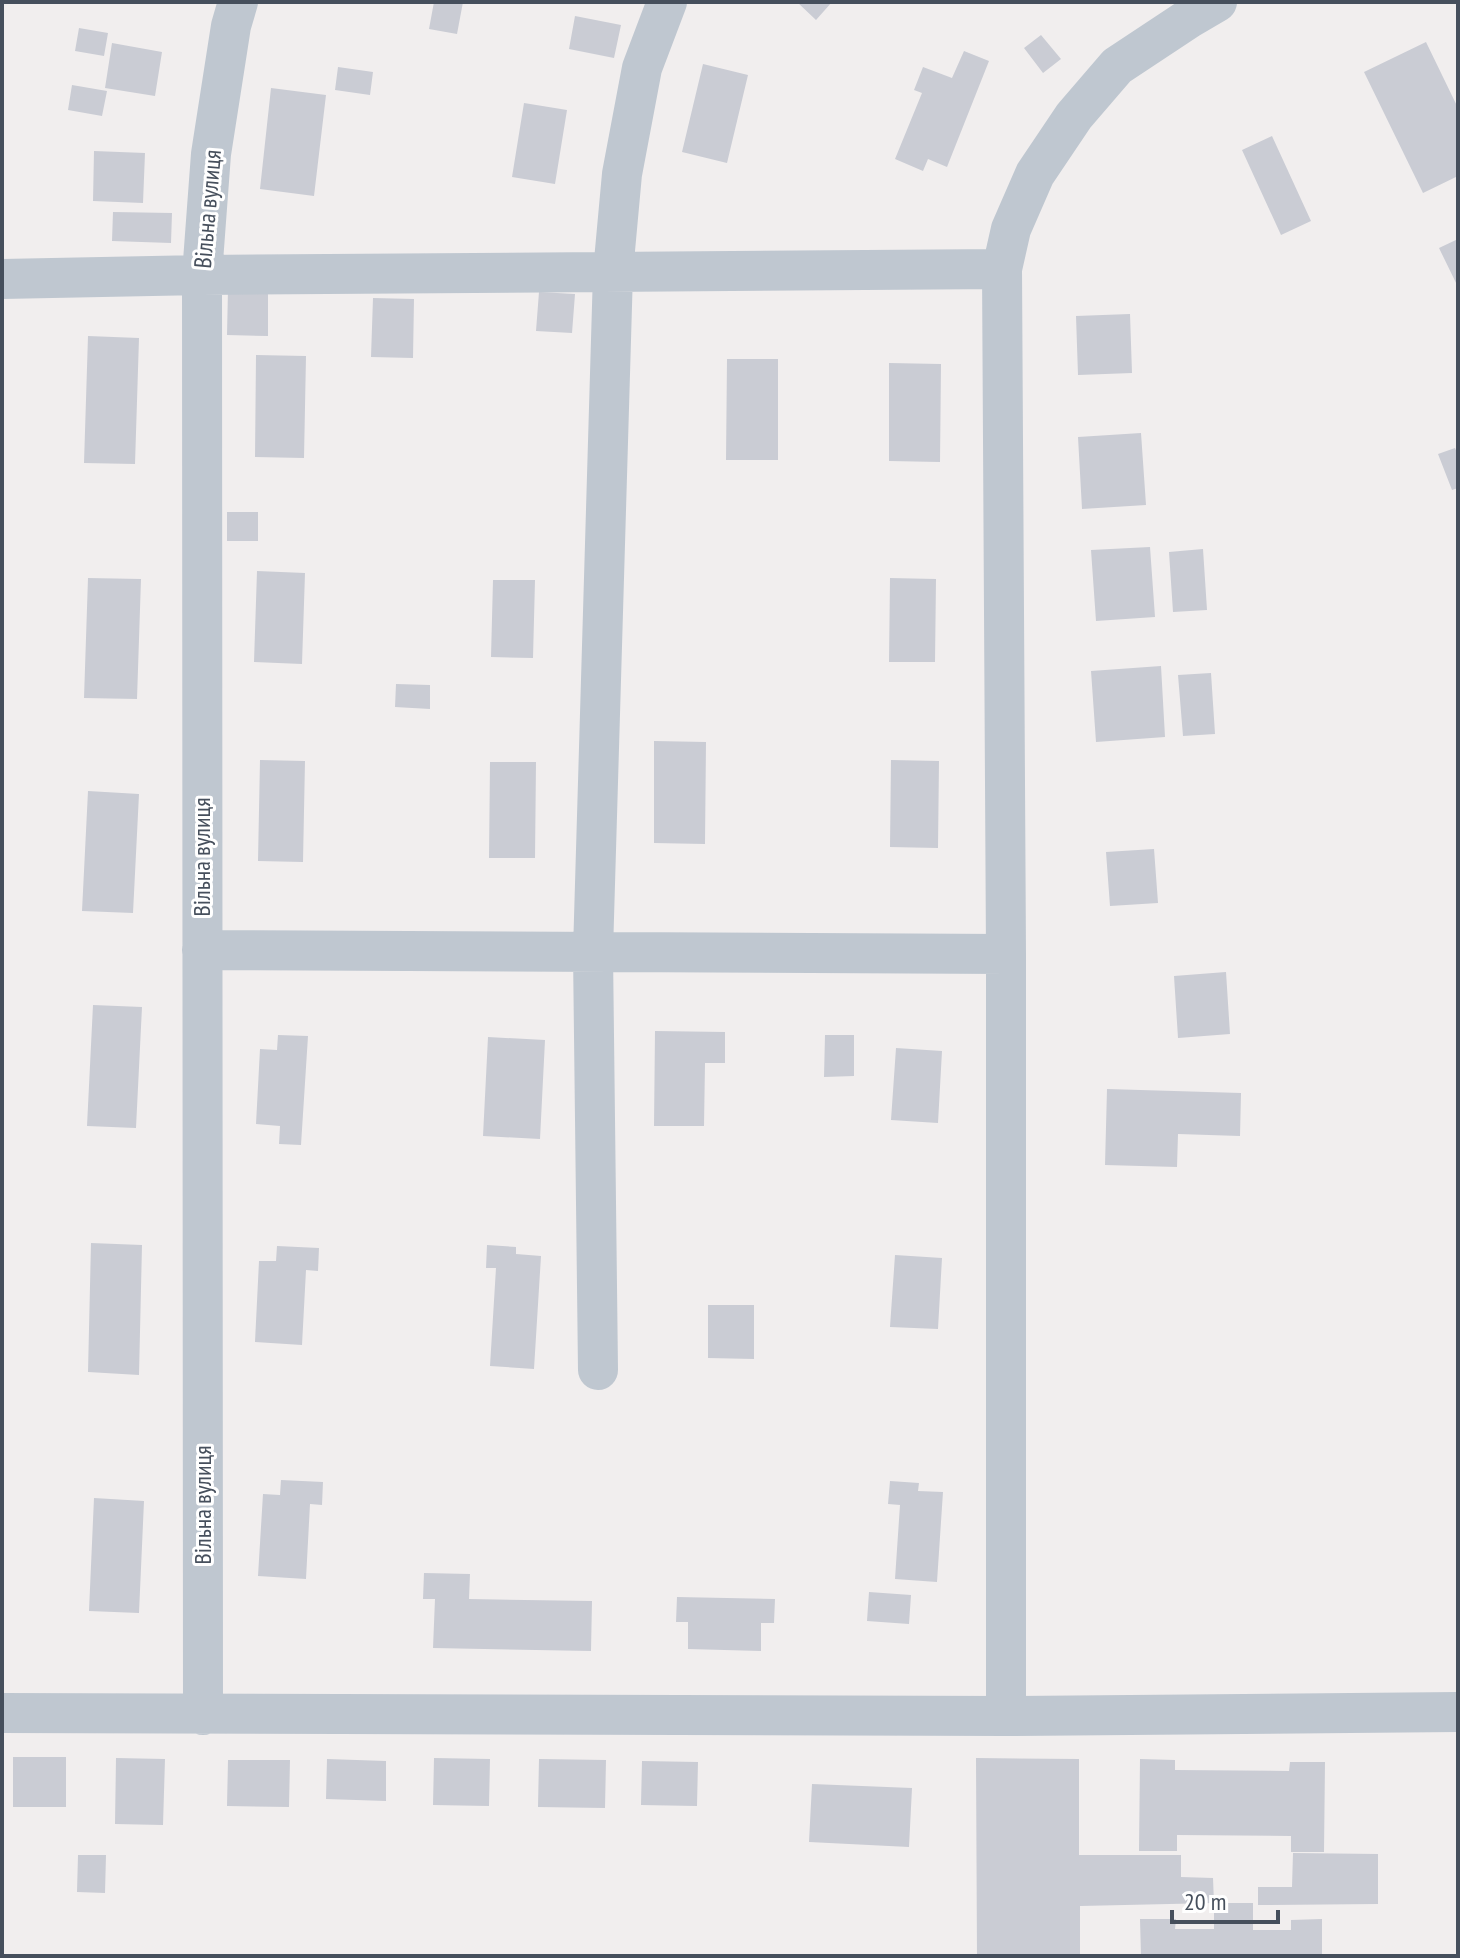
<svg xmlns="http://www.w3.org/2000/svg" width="1460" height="1958" viewBox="0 0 1460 1958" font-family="'PT Sans Narrow',sans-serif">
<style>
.building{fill:#caccd4}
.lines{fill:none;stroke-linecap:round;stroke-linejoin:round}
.minor{stroke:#bfc7d0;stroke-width:40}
.labels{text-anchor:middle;stroke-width:6;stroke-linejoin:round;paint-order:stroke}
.street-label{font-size:24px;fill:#464f5c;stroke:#fff}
</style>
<rect width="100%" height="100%" fill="#f1eeee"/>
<!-- building -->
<path class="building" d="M434,2H463L457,34L429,29Z
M797,2H832L816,20Z
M575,16L621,25L614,58L569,49Z
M79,28L108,33L104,56L75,51Z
M1041,35L1061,59L1043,73L1024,48Z
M1426,42L1458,108V176L1423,193L1364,72Z
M112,43L162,52L155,96L105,88Z
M964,51L989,61L947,167L928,159L923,171L895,159L922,93L914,90L923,67L952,78Z
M703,64L748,75L727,163L682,152Z
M338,67L373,72L370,95L335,90Z
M72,85L107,91L102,116L68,110Z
M271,88L326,95L314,196L260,189Z
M524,103L567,110L555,184L512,177Z
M1272,136L1311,221L1281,235L1242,150Z
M94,151L145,153L143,203L93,201Z
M113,212L172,213L171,243L112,241Z
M1458,239V287L1439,248Z
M228,289L268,290V336L227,335Z
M539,292L575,294L572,333L536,331Z
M373,298L414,299L413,358L371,357Z
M1130,314L1132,373L1078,375L1076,316Z
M88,336L139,338L135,464L84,463Z
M256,355L306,356L304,458L255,457Z
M727,359H778V460H726Z
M889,363L941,364L940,462L889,461Z
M1141,433L1146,505L1082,509L1078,437Z
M1455,448L1458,455V488L1452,490L1438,454Z
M227,512H258V541H227Z
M1150,547L1155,617L1096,621L1091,550Z
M1203,549L1207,610L1173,612L1169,552Z
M257,571L305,573L302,664L254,662Z
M88,578L141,579L137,699L84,698Z
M890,578L936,579L935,662H889Z
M493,580H535L533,658L491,657Z
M1161,666L1165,737L1096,742L1091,671Z
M1211,673L1215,734L1183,736L1178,675Z
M396,684L430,685V709L395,707Z
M654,741L706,742L705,844L654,843Z
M260,760L305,761L303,862L258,861Z
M891,760L939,761L938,848L890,847Z
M490,762H536L535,858H489Z
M88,791L139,794L133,913L82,911Z
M1154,849L1158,903L1110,906L1106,852Z
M1226,972L1230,1034L1178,1038L1174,976Z
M93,1005L142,1007L136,1128L87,1126Z
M655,1031L725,1032V1063H705L704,1126H654Z
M278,1035L308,1036L301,1145L279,1144L280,1126L256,1124L260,1049L277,1050Z
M825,1035H854V1076L824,1077Z
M488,1037L545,1040L540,1139L483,1136Z
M896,1048L942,1051L938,1123L891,1120Z
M1107,1089L1241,1093L1240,1136L1178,1134L1177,1167L1105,1165Z
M91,1243L142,1245L139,1375L88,1372Z
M487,1245L516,1247V1254L541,1256L534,1369L490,1366L496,1268H486Z
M277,1246L319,1248L318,1271L306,1270L302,1345L255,1342L259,1261H276Z
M895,1255L942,1258L938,1329L890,1327Z
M708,1305H754V1359L708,1358Z
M281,1480L323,1482L322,1505L310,1504L306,1579L258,1576L263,1494L280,1495Z
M890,1481L919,1483L918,1491L943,1492L937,1582L895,1579L900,1505L888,1504Z
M94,1498L144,1501L139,1613L89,1611Z
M424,1573L470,1574L469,1599L592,1601L591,1651L433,1648L435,1599H423Z
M869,1592L911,1595L909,1624L867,1621Z
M677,1597L775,1599L774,1623H761V1651L688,1649V1622H676Z
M13,1757H66V1807H13Z
M116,1758L165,1759L163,1825L115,1824Z
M434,1758L490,1759L489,1806L433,1805Z
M976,1758L1079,1759V1855H1181V1877L1213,1878L1214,1903L1080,1906V1956H977Z
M327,1759L386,1761V1801L326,1799Z
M539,1759L606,1760L605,1808L538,1807Z
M1140,1759L1175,1760V1770L1289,1771L1290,1762H1325L1324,1852H1291V1836L1177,1835V1851H1139Z
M228,1760H290L289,1807L227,1806Z
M642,1761L698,1762L697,1806L641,1805Z
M812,1784L912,1788L909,1847L809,1842Z
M1293,1853L1378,1854V1904L1258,1905V1887H1292Z
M78,1855H106L105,1893L77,1892Z
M1214,1903H1253V1930H1291V1920L1322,1919V1956H1141L1140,1919H1176L1175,1929H1214Z"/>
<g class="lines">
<!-- minor -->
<path class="minor" d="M2,279L202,275L1002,269
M202,950L1006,954
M598,1370L593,952L613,272L622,174L642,68L667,2
M2,1713L1006,1716L1458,1712
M203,1715L202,275L211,154L231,26L238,2
M1006,1716V954L1002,269L1011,229L1035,174L1074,116L1117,66L1188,19L1217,2"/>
</g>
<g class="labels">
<!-- street labels -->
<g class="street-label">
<text transform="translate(208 209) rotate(-85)" y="8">Вільна вулиця</text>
<text transform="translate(202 857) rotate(-90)" y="8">Вільна вулиця</text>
<text transform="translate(203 1505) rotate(-90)" y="8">Вільна вулиця</text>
</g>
</g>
<!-- border -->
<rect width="1460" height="1958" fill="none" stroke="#464f5c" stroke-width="8"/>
<!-- scale -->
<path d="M1172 1910v12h106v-12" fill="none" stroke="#464f5c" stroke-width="4"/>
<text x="1184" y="1910" font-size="24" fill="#464f5c" stroke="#ffffff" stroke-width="6" paint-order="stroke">20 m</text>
</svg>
